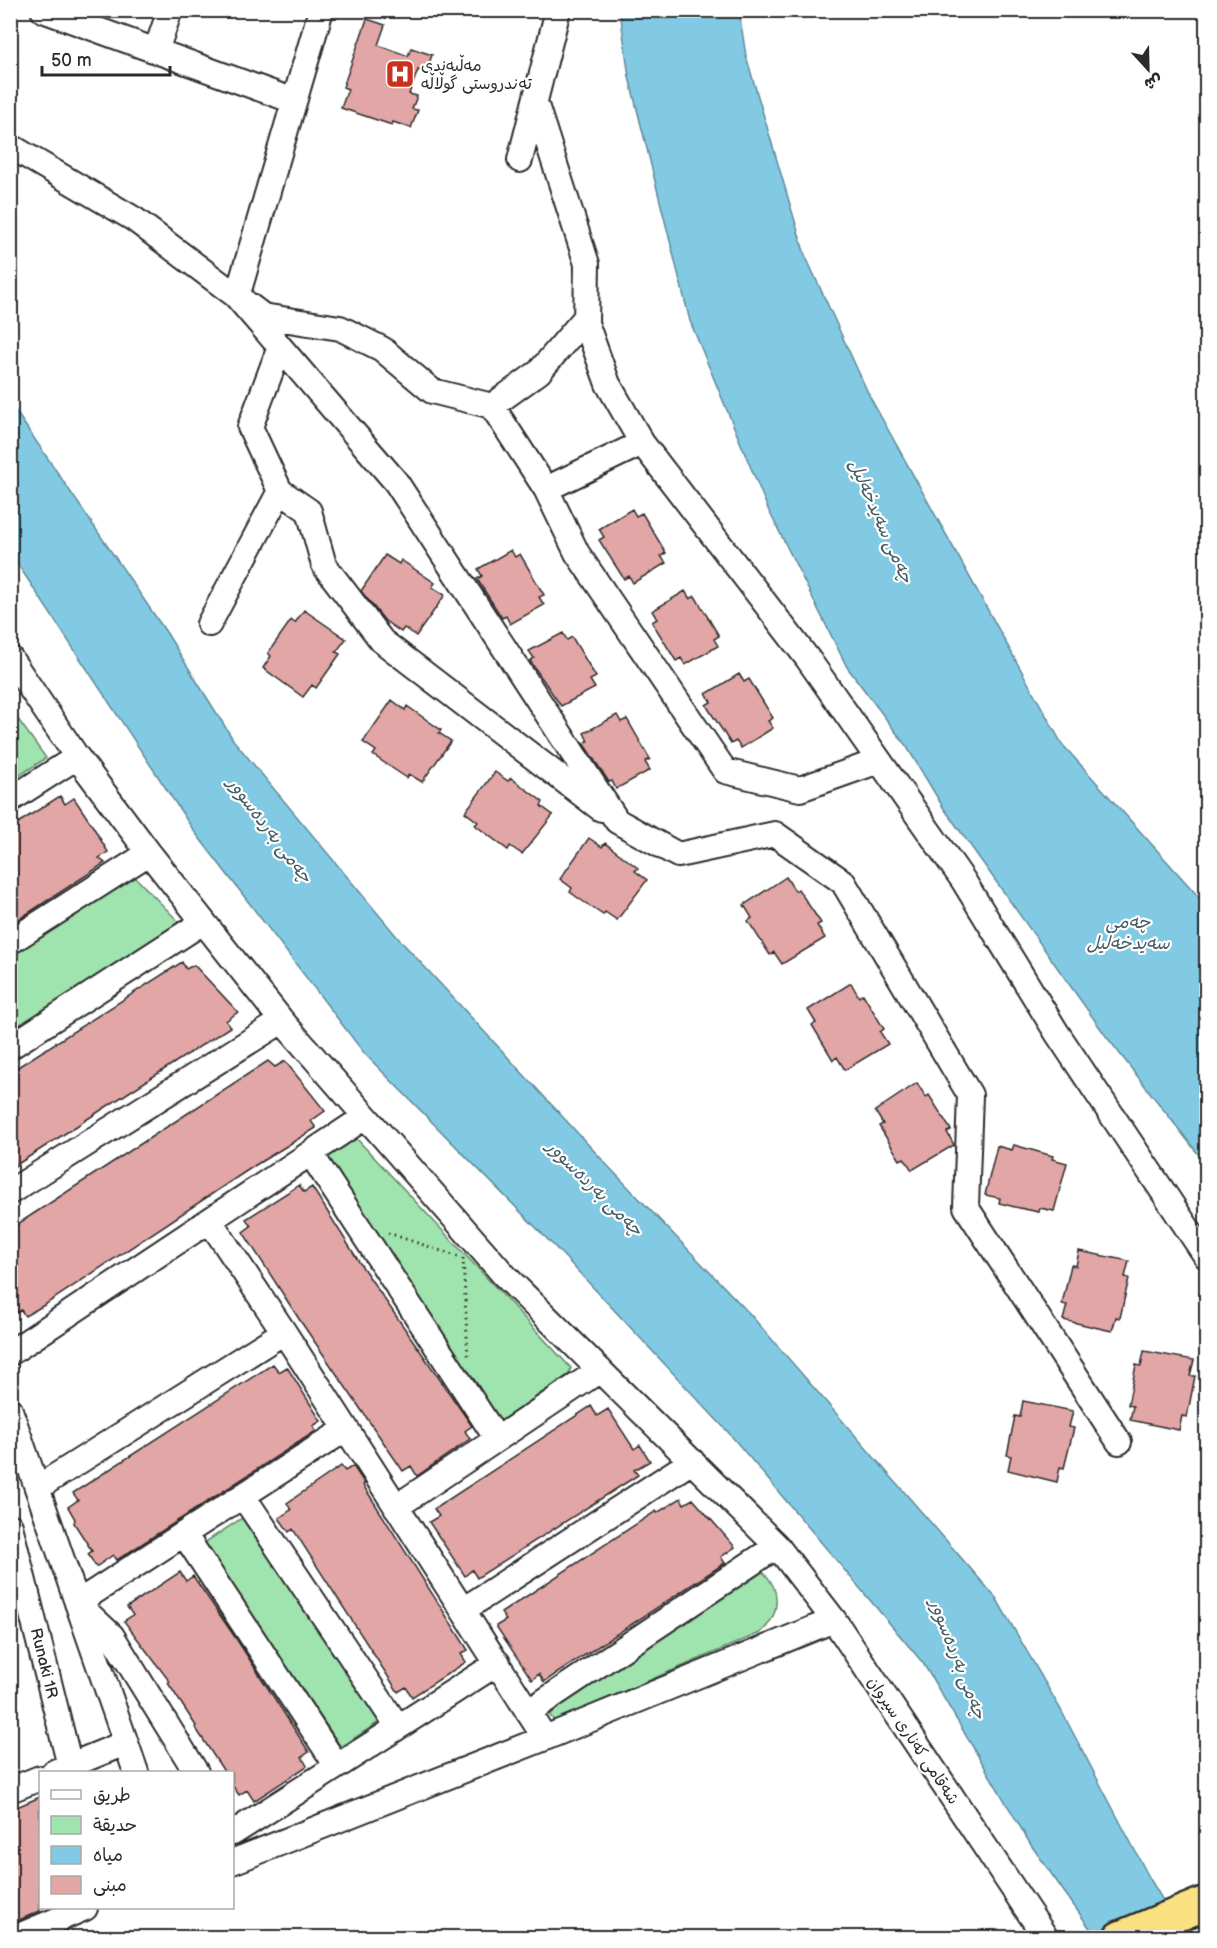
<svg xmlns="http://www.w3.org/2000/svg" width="1217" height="1948" viewBox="0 0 1217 1948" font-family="'Balsamiq Sans','Playpen Sans Arabic',sans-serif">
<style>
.green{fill:#9fe3ae;stroke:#65876c;stroke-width:1.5}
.water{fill:#82cae3;stroke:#5f8a99;stroke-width:1.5}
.building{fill:#e1a6a5;stroke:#2b2b2b;stroke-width:1.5}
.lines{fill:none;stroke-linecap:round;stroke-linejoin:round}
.minor-casing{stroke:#2b2b2b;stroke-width:28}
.highway-casing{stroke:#2b2b2b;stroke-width:38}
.path{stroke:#2b2b2b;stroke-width:3;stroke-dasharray:1.5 4.5;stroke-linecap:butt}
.minor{stroke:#fff;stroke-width:24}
.highway{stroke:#f9e181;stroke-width:33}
.labels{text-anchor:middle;stroke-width:4.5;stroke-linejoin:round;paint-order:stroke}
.poi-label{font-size:16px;fill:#2b2b2b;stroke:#fff;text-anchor:start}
.street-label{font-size:16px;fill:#2b2b2b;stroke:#fff}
.water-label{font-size:18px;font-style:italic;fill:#455b62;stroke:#fff}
</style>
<rect width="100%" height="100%" fill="#fff"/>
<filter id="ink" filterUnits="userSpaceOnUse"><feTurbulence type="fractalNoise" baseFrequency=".0167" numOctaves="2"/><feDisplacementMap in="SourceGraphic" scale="12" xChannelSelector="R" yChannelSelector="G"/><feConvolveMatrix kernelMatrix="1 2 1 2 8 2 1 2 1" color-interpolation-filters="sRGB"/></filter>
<g filter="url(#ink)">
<!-- green -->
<path class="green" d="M15,715L46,758L11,781V718Z
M133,875L180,923L11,1033V954Z
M356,1138L571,1368L569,1374L501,1421L327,1156Z
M242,1518L379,1722L341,1747L204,1543Z
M763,1572C782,1590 780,1616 760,1633L554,1721L549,1714Z"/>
<!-- water -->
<path class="water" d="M620,11H739L746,56L805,255L870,397L1062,744L1206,905V1164L1106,1036L943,807L907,747L847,667L768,509L690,321L629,77Z
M10,403L166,632L234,741L399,939L607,1165L749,1313L996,1598L1061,1710L1150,1879L1185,1937H1096L1031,1845L923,1663L728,1432L559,1251L364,1053L194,831L11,554Z"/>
<!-- building -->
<path class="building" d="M367,19L385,25L378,45L408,56L411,48L432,55L426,72L418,70L409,94L417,96L412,109L418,110L411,128L393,122L392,125L341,108L348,89L343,87Z
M632,509L636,516L642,513L666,553L661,556L666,563L633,583L629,576L624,579L599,540L604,537L599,529Z
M511,550L515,557L520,554L544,595L539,597L544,605L510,624L506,616L502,618L477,579L482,576L478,569Z
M385,555L399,564L401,560L435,583L432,587L445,595L416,636L404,628L401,632L385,621L361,591Z
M685,591L690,599L695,596L719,636L714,639L718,646L685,665L681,658L676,661L652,622L657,619L652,611Z
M304,610L346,639L336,652L340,654L323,678L316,688L312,685L303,697L263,668L271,656L268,653L291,620L295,623Z
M563,633L567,640L572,637L596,677L590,680L595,688L561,706L530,661L534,658L529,651Z
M739,674L744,682L749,679L773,718L768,721L773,728L741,748L736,741L731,744L706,705L711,702L706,694Z
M392,700L405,710L407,706L441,730L439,733L451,741L422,782L409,774L407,778L392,768L373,755L376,751L363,742Z
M617,715L621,722L627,719L650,759L645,762L650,770L616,789L612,781L609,782L583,743L588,741L584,733Z
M495,772L508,781L511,778L543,802L541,806L553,815L522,854L510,846L508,850L475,825L478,822L465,812Z
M60,796L65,804L74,798L92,825L108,852L99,858L105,863L10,925V828Z
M589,838L602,847L605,843L638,868L635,871L647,880L617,920L605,912L603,915L581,900L570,892L572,888L560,879Z
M786,877L795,891L798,889L821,923L817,925L825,938L782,964L774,952L770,955L748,921L752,918L744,905Z
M182,962L186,969L194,965L238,1012L226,1021L230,1027L10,1169V1072Z
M851,983L859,997L863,994L884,1029L880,1032L888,1044L845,1070L837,1057L833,1060L812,1025L816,1023L808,1010Z
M268,1061L275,1067L285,1061L325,1111L311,1121L316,1128L254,1166L46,1304L25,1316L21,1310L10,1317V1229Z
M917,1083L926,1097L929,1095L951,1130L947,1132L954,1145L912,1170L904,1158L900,1160L879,1126L883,1124L875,1111Z
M1014,1145L1053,1156L1052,1159L1067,1163L1054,1211L1040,1208L1039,1212L1015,1207L999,1203L1000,1198L985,1195L997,1146L1012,1150Z
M299,1185L304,1192L312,1187L363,1268L472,1426L465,1431L470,1439L417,1476L411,1466L403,1471L299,1319L243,1232L251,1226L246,1219Z
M1079,1251L1129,1261L1125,1277L1129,1278L1120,1318L1116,1317L1112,1331L1063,1320L1067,1305L1062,1304L1071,1265L1076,1266Z
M1144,1351L1194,1360L1190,1376H1195L1187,1417L1182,1416L1179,1430L1130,1420L1133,1406L1128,1405L1136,1365L1141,1366Z
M273,1364L279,1372L287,1367L321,1421L313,1426L316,1431L117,1560L113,1555L96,1567L88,1554L92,1551L74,1523L75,1519L68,1507L78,1500L73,1493Z
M1023,1401L1073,1411L1069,1427L1074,1428L1064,1468L1060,1467L1057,1482L1008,1470L1011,1456L1007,1455L1015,1416L1020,1417Z
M591,1406L597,1416L608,1409L634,1449L640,1445L650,1461L634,1470L638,1475L477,1578L472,1570L465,1576L429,1522L439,1516L434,1509Z
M341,1466L345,1471L353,1466L365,1484L363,1485L468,1650L461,1654L466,1662L412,1697L406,1687L398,1692L293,1529L289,1532L279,1518L291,1510L287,1503Z
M681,1498L684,1504L693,1499L735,1547L721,1557L725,1563L544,1682L539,1674L532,1680L496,1626L506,1620L501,1613L656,1511L657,1513Z
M180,1572L186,1581L193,1576L237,1640L309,1752L302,1757L307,1766L254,1801L247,1790L239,1795L232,1785V1773H225L195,1727L196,1726L168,1683L170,1682L124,1621L133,1615L127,1607Z
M40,1797V1911L10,1924V1810Z"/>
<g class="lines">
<!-- minor casing -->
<g class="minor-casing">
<path id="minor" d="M43,10L294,101
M321,10L237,297L396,482L617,821L678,855L775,834L843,882L970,1095L966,1207L1119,1442
M156,51L170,10
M535,102L587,264L586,323L608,384L642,443L808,659L963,880L1057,1033L1206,1256
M10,146L134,219L263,316L340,328L382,349L432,391L492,406L539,372L586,317
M520,160L558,10
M492,406L546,489L577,553L725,771L800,789L879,761
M546,489L642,443
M280,491L309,511L324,565L382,641L601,809
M209,624L280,491L250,427L280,347
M10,658L77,757L149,853L282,1021L505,1276L777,1546L834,1620L1046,1938
M10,800L77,757
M10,942L149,853
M10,1047L203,922
M311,1154L497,1439
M10,1192L282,1021
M210,1221L284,1332L545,1738
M10,1353L365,1117
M10,1410L136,1772
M37,1488L284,1332
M243,1496L398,1727
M396,1507L600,1370
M10,1526L70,1766
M184,1534L337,1766
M463,1610L692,1461
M528,1712L777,1546
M54,1772L125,1743
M196,1772L112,1636L77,1603L346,1429
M10,1790L40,1778
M233,1833L498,1663
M232,1862L545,1738L834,1620
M14,1938L85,1908"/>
</g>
<!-- highway casing -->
<g class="highway-casing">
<path id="highway" d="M1120,1938L1206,1903"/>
</g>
<!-- path -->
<path class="path" d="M388,1233L462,1258
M463,1258L468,1357"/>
<!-- minor -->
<use href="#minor" class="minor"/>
<!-- highway -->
<use href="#highway" class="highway"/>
</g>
</g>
<!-- icons -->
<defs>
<g id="hospital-square" transform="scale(1.5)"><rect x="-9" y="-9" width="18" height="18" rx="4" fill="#c8321e" stroke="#fff"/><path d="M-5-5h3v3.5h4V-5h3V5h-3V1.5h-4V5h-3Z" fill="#fff"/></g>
</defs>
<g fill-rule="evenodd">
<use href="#hospital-square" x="400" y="74"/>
</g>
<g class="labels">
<!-- poi labels -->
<g class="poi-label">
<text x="421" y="71">مەڵبەندی<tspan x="421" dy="18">تەندروستی گوڵاڵە</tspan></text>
</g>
<!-- street labels -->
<g class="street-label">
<text transform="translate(45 1663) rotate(76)" y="6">Runaki 1R</text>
<text transform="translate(914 1740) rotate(56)" y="6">شەقامی کەناری سیروان</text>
</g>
<!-- water labels -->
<g class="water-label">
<text transform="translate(881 521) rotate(66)" y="6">چەمی سەیدخەلیل</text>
<text transform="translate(270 830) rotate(53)" y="6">چەمی بەردەسوور</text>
<text x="1128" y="928">چەمی<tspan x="1128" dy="21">سەیدخەلیل</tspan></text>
<text transform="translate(595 1188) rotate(45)" y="6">چەمی بەردەسوور</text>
<text transform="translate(958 1659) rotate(69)" y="6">چەمی بەردەسوور</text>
</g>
</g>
<!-- margin -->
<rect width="1217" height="1948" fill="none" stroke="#fff" stroke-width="36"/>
<rect x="18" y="18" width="1181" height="1912" fill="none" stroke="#2b2b2b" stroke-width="2" filter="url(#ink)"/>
<!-- legend -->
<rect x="39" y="1771" width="195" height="138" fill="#ffffff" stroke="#aaaaaa" stroke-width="1.5"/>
<rect x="51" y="1790" width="30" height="9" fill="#ffffff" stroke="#aaaaaa" stroke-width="1.5"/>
<text x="93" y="1801" font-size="18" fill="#2b2b2b">طريق</text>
<rect x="51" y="1816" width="30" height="18" fill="#9fe3ae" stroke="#aaaaaa" stroke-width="1.5"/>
<text x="93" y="1831" font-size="18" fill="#2b2b2b">حديقة</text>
<rect x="51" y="1846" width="30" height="18" fill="#82cae3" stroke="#aaaaaa" stroke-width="1.5"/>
<text x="93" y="1861" font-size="18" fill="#2b2b2b">مياه</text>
<rect x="51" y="1876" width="30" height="18" fill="#e1a6a5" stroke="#aaaaaa" stroke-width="1.5"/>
<text x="93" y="1891" font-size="18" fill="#2b2b2b">مبنى</text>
<!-- north arrow -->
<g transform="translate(1148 69) rotate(158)" stroke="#ffffff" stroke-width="4.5" paint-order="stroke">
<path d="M0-4.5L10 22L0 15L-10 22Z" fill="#2b2b2b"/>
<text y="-9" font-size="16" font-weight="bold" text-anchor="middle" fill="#2b2b2b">ش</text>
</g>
<!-- scale -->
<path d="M42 66v9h128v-9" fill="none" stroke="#2b2b2b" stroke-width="3"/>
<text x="51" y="66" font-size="18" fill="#2b2b2b" stroke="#ffffff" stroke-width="4.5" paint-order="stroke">50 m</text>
</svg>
